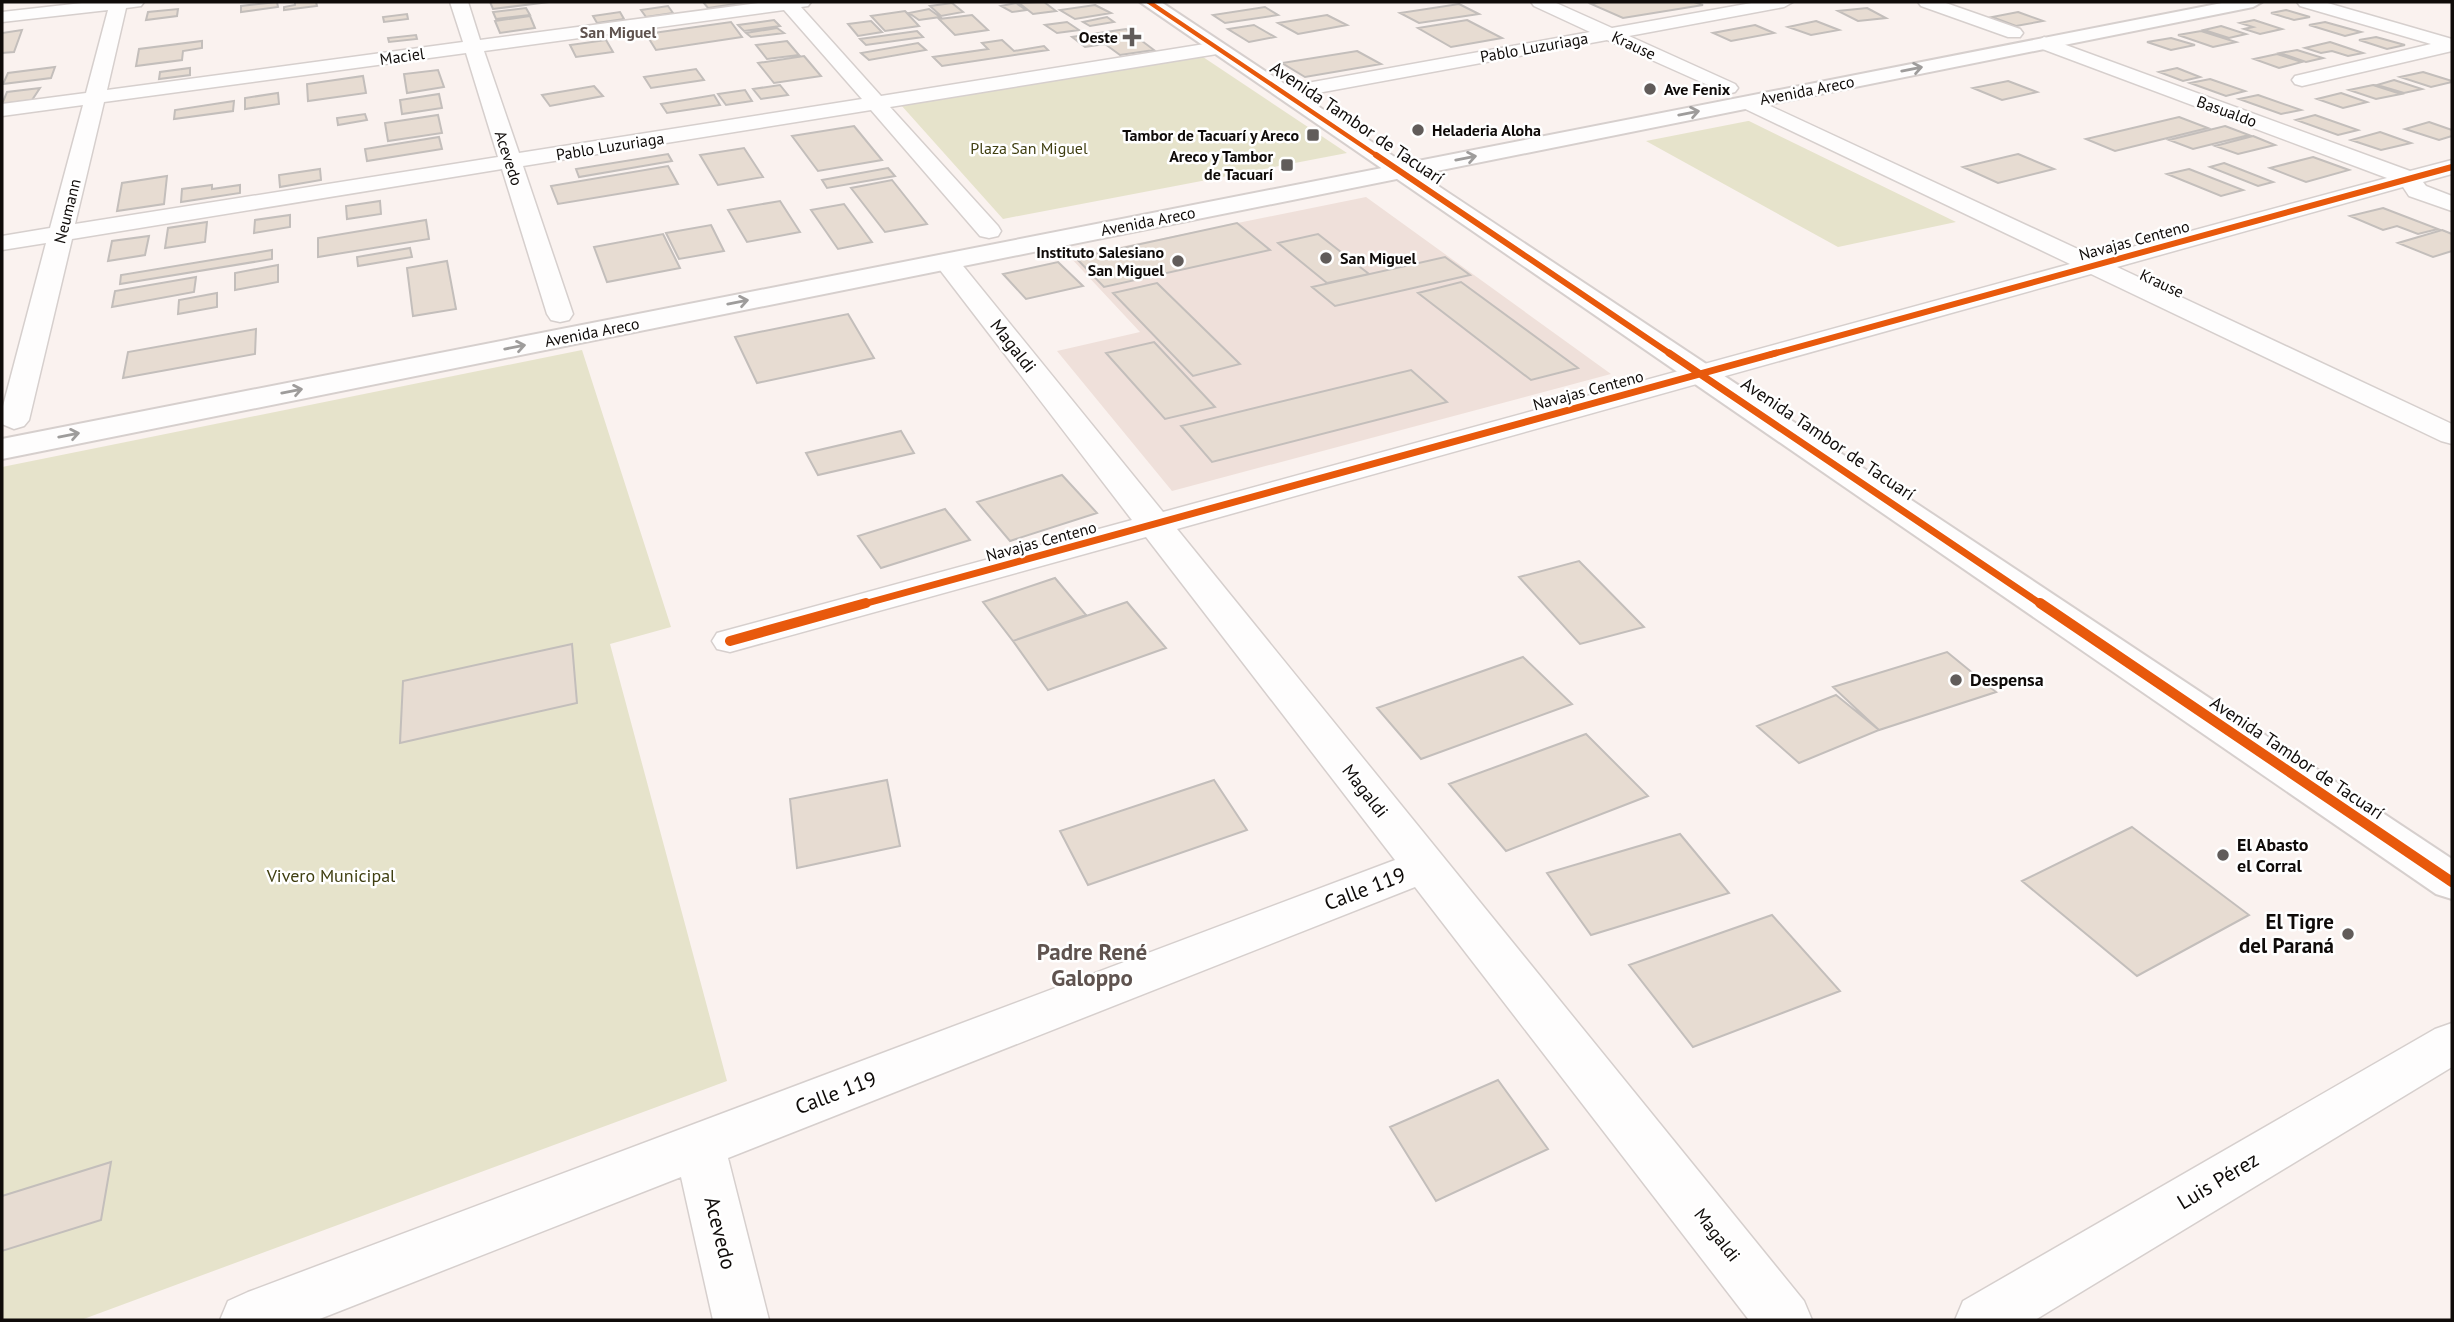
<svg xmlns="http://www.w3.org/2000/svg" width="2454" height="1322" viewBox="0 0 2454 1322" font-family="'PT Sans',sans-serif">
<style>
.built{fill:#efe0da}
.green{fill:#e6e3cb}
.building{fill:#e7dcd2;stroke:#c3bebb;stroke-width:2}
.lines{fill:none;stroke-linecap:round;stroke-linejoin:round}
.street-casing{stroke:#d6cfcd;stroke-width:3}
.secondary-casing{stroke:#d6cfcd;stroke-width:4}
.primary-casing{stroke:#d6cfcd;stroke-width:4}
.street{fill:#fefdfd;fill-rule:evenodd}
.secondary{fill:#fefdfd;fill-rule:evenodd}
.primary{fill:#fefdfd;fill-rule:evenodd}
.cycleway-far3-casing{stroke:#fff;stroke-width:7}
.cycleway-far2-casing{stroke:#fff;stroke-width:9}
.cycleway-far1-casing{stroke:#fff;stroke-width:10}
.cycleway-casing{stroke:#fff;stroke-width:14}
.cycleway-far3{stroke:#e8590c;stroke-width:4.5}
.cycleway-far2{stroke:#e8590c;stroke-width:6}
.cycleway-far1{stroke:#e8590c;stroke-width:7}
.cycleway{stroke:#e8590c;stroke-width:10}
.oneway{stroke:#9e9c9b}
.poi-dot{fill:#615c5a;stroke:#fff;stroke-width:2.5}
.labels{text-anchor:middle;stroke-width:5;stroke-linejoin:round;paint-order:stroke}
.far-neighbourhood-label{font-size:16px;font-weight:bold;fill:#5f534f;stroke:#fff}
.far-poi-label{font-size:16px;font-weight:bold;fill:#0f0b09;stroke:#fff;text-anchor:end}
.far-street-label{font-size:16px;fill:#0f0b09;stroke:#fff}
.far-park-label{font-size:16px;fill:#3f3e10;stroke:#fff}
.street-label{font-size:18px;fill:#0f0b09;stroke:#fff}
.poi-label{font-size:18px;font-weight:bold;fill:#0f0b09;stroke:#fff;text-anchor:start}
.park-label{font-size:18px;fill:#3f3e10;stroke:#fff}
.near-street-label{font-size:21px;fill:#0f0b09;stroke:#fff}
.near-poi-label{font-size:21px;font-weight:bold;fill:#0f0b09;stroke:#fff;text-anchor:end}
.near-neighbourhood-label{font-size:23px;font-weight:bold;fill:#5f534f;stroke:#fff}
</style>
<rect width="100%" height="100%" fill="#faf2ef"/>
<!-- built -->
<path class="built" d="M1366,197L1611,374L1172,491L1057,351L1140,332L1070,257Z"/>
<!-- green -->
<path class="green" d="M1200,55L1347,153L1003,219L901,105Z
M1748,121H1749L1956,222L1838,247L1646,141Z
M582,350L671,627L610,644L727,1081L81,1320H2V467Z"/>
<!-- building -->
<path class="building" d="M277,2L278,7L241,12V6Z
M295,2H316L317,6L284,10V7L295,5Z
M490,2H549L493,9Z
M703,2H748L708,8Z
M1044,2L1056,11L1033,14L1019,3Z
M1602,2H1694L1703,5L1623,18L1591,4Z
M952,3L963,12L941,16L930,6Z
M1016,3L1026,10L1012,12L1001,6Z
M1459,4L1479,14L1419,23L1400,13Z
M1095,5L1111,13L1075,19L1060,10Z
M668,6L673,13L646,17L641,10Z
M1265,7L1278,15L1225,23L1213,15Z
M526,8L530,15L496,19L493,12Z
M1867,8L1886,18L1858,21L1838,11Z
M178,9L177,16L146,20L148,12Z
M929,9L940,17L919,20L909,13Z
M2286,10L2310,17L2294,20L2271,13Z
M905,11L919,26L885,31L871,16Z
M620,12L624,19L597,23L593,16Z
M2018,12L2043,21L2016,26L1992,17Z
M407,14L408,19L384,22L383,17Z
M972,15L988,30L955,35L939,19Z
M1327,15L1347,25L1298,34L1278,23Z
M530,16L535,28L500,33L495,21Z
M1107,17L1114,22L1090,26L1083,22Z
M774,20L780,26L744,31L738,25Z
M1467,20L1502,38L1451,47L1418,28Z
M2254,20L2282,29L2260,34L2244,29L2253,27L2240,23Z
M871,21L882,32L858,36L848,24Z
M1816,21L1839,30L1811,35L1788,27Z
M731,22L742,37L656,50L646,34Z
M1067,22L1079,30L1057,33L1045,25Z
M2325,22L2361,32L2345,36L2309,25Z
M1254,25L1275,37L1249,42L1228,29Z
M1755,25L1774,33L1731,41L1713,33Z
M2221,26L2246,34L2229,38L2204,30Z
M777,28L784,33L751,37L746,33Z
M1126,29L1154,50L1120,55L1105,44L1085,47L1072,37Z
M22,30L14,52L2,53V33Z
M917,31L923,37L866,45L860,39Z
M2201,31L2236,42L2213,47L2178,35Z
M416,35L417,39L389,42L388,38Z
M2376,37L2405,45L2387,49L2359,40Z
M2171,38L2195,45L2171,50L2147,42Z
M606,40L613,52L576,57L570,45Z
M1002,40L1014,51L1044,46L1048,50L942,66L933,57L988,49L982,43Z
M202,41V48L183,51L182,60L136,66L139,49Z
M787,41L799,55L767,59L756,45Z
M2330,42L2363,53L2348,56L2332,51L2321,53L2305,48Z
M918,43L926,50L869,60L861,53Z
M2297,50L2323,58L2306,62L2280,53Z
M1357,51L1381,64L1305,77L1282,63Z
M2277,54L2302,62L2279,68L2254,59Z
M804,56L821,76L774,83L758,63Z
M55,67L51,78L3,84L8,73Z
M190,68V75L159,79L160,72Z
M2177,68L2200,77L2183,81L2159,72Z
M696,69L704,80L651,88L644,77Z
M438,70L444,87L407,93L404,74Z
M2423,72L2452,81V82L2431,87L2400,77Z
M363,76L366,93L308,101L307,84Z
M2210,79L2245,91L2226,96L2190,83Z
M2394,80L2422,89L2404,93L2377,85Z
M2008,81L2037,92L2002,100L1973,88Z
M780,85L788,95L761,99L753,89Z
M2373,85L2401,94L2376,99L2349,90Z
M594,86L603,96L550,106L542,95Z
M40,88L32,100L2,104L7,92Z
M745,90L752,101L726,105L718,94Z
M278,93L279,104L245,109V98Z
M2341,93L2367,102L2343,108L2317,99Z
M439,94L442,108L402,114L400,100Z
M714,95L720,105L667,113L661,104Z
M2258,95L2301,110L2281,114L2239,99Z
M234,101L233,111L174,119L175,110Z
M365,114L367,120L338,125L337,118Z
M438,115L442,133L388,141L385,123Z
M2315,115L2358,130L2338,135L2296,120Z
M2179,117L2208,128L2115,151L2086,139Z
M2429,122L2452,130V136L2439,140L2405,129Z
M854,126L882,160L818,171L792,136Z
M2225,126L2249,135L2193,149L2169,140Z
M2380,132L2411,143L2381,150L2351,140Z
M2253,136L2275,145L2238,154L2215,146Z
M439,137L442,149L367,161L365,149Z
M744,148L763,177L718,185L700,155Z
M668,154L672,161L579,177L576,169Z
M2018,154L2054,169L1998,183L1963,167Z
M2313,157L2349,170L2306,182L2270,168Z
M2224,163L2273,182L2258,186L2210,167Z
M668,166L678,184L558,204L551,186Z
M888,168L895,176L827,188L822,180Z
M320,169L321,180L280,187L279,175Z
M2189,169L2243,190L2221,196L2167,174Z
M167,176L164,204L117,211L122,183Z
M892,180L927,224L885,232L851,188Z
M212,185V189L240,185V193L181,202L182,189Z
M380,201L381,214L347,219L346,206Z
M780,201L800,232L747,242L728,210Z
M844,204L872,242L838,249L811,210Z
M2383,208L2438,229L2418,234L2397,226L2383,230L2350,216Z
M290,215V227L254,233L255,220Z
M426,220L429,239L318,257V238Z
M207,222L205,242L165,248L168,228Z
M1237,223L1270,250L1104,287L1076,258Z
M711,225L724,251L679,259L666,233Z
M2442,230L2452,234V251L2433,257L2398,243Z
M663,234L680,268L607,282L594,247Z
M1318,234L1369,274L1327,283L1278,243Z
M149,236L145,255L108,261L112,241Z
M410,248L412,257L358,266L357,257Z
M272,250V259L120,284L121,275Z
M1445,257L1470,275L1335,306L1312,287Z
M447,261L456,309L413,316L407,268Z
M1058,262L1083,286L1026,299L1003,274Z
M278,265V282L235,290V273Z
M196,277L194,292L112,307L115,291Z
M1461,282L1578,368L1531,380L1418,293Z
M1157,283L1240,364L1193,376L1113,293Z
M217,293V307L178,314L179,300Z
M848,314L874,358L757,383L735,337Z
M256,329L255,354L123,378L128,352Z
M1154,342L1215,407L1165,419L1106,353Z
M1411,370L1447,402L1212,462L1181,426Z
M901,431L914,453L818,475L806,453Z
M1062,475L1097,513L1010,541L977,502Z
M945,509L970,540L881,568L858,536Z
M1579,561L1644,627L1580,644L1519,577Z
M1055,578L1086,615L1013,641L983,602Z
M1127,602L1166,648L1048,690L1013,641Z
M572,644L577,703L400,743L403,681Z
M1947,652L1996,692L1879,730L1833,687Z
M1523,657L1572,704L1421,759L1377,708Z
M1836,695L1879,730L1799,763L1757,726Z
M1586,734L1648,796L1506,851L1449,784Z
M887,780L900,846L797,868L790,799Z
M1214,780L1247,830L1088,885L1060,831Z
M2132,827L2249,915L2137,976L2022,881Z
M1680,834L1729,893L1591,935L1547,873Z
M1772,915L1840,991L1693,1047L1629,965Z
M1498,1080L1548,1149L1436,1201L1390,1127Z
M111,1162L101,1220L2,1251V1196Z"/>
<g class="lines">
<!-- street casing -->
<g class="street-casing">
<path id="street" d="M91,2H144L141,6L126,8L107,90L463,42L450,2H468L480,40L765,2H811L808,6L801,7L881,96L1217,42L1226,48L1217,54L890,107L998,226L1001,231L998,236L989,238L980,236L871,110L523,166L573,314L569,320L560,322L551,320L547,314L502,169L72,239L29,420L24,426L14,429L2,424V410L46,243L2,250V236L50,228L83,105L2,116V104L86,93L108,10L2,22V12ZM784,10L862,99L519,153L484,51ZM466,53L498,157L75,224L104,102Z
M1531,2H1554L1612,28L1757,2H1793L1784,7L1629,36L1735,84L1738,88L1735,92L1728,94L1607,40L1285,99L1278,97L1275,93L1278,89L1285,87L1590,32L1534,6Z
M1918,2H1943L2020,29L2023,33L2020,37H2008L1921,6Z
M2297,2H2324L2452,39V51L2302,86L2295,84L2292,80L2295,76L2431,44L2300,6Z
M2044,37L2410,171L2452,160V174L2423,182L2426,186L2452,196V211L2409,196L2403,187L2117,267L2452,424V444L2441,441L2091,274L1177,529L1804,1301L1812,1320H1749L1415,887L728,1158L769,1320H713L681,1177L317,1320H220L228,1301L248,1292L1395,860L1146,537L730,652L717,649L712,641L717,633L1132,520L937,266L934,261L937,256L946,254L955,256L1163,512L2070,264L1739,106L1736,102L1739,98H1753L2095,257L2387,178L2037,47L2035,43Z
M2452,1023V1067L2035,1320H1955L1963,1301L2435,1029Z"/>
</g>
<!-- secondary casing -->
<g class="secondary-casing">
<path id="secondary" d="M2227,2H2262L2253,7L2,459V439Z"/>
</g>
<!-- primary casing -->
<g class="primary-casing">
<path id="primary" d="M1140,2H1161L2452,859V899L2436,894Z"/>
</g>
<!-- street -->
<use href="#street" class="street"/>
<!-- secondary -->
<use href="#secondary" class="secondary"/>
<!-- primary -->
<use href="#primary" class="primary"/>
<!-- cycleway-far3 casing -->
<g class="cycleway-far3-casing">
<path id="cycleway-far3" d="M1149,2L1379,157"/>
</g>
<!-- cycleway-far2 casing -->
<g class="cycleway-far2-casing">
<path id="cycleway-far2" d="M1376,155L1672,355
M1769,355L2452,167"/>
</g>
<!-- cycleway-far1 casing -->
<g class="cycleway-far1-casing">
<path id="cycleway-far1" d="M1669,353L2042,605
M860,605L1776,353"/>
</g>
<!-- cycleway casing -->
<g class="cycleway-casing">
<path id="cycleway" d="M2040,603L2452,882
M730,641L866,603"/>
</g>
<!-- cycleway-far3 -->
<use href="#cycleway-far3" class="cycleway-far3"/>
<!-- cycleway-far2 -->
<use href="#cycleway-far2" class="cycleway-far2"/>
<!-- cycleway-far1 -->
<use href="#cycleway-far1" class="cycleway-far1"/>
<!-- cycleway -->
<use href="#cycleway" class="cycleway"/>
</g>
<!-- one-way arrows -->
<defs><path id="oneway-shaft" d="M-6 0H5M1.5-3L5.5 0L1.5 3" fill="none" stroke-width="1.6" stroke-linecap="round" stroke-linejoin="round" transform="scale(1.75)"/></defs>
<g class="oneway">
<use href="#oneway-shaft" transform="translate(1912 69) rotate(-11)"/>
<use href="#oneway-shaft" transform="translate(1689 113) rotate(-11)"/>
<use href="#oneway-shaft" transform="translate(1466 158) rotate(-11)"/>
<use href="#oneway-shaft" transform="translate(738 302) rotate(-11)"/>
<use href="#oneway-shaft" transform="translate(515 347) rotate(-11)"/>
<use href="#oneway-shaft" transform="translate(292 391) rotate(-11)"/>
<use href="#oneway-shaft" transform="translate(69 435) rotate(-11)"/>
</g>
<!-- markers -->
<g class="poi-dot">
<path d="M1128.5 26.5h7v7h7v7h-7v7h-7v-7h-7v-7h7z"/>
<circle cx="1650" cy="89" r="7"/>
<circle cx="1418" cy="130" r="7"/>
<rect x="1306" y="128" width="14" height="14" rx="3.5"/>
<rect x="1280" y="158" width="14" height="14" rx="3.5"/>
<circle cx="1326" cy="258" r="7"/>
<circle cx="1178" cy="261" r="7"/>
<circle cx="1956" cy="680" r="7"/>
<circle cx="2223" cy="855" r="7"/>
<circle cx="2348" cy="934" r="7"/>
</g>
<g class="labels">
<!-- far-neighbourhood labels -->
<g class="far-neighbourhood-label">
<text x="618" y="38">San Miguel</text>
</g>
<!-- far-poi labels -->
<g class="far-poi-label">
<text x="1118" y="43">Oeste</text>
<text x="1664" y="95" text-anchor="start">Ave Fenix</text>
<text x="1432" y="136" text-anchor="start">Heladeria Aloha</text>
<text x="1299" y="141">Tambor de Tacuarí y Areco</text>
<text x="1273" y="162">Areco y Tambor<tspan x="1273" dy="18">de Tacuarí</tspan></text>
<text x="1164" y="258">Instituto Salesiano<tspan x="1164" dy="18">San Miguel</tspan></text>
<text x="1340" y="264" text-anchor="start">San Miguel</text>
</g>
<!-- far-street labels -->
<g class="far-street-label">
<text transform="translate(1634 45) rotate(25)" y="6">Krause</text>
<text transform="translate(1534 47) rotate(-10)" y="6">Pablo Luzuriaga</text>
<text transform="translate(402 56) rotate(-8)" y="6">Maciel</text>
<text transform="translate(1807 90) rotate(-11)" y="6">Avenida Areco</text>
<text transform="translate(2227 111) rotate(20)" y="6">Basualdo</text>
<text transform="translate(610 146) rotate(-9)" y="6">Pablo Luzuriaga</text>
<text transform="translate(509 158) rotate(72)" y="6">Acevedo</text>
<text transform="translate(67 211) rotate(-76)" y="6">Neumann</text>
<text transform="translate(1148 221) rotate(-11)" y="6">Avenida Areco</text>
<text transform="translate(2134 240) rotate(-15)" y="6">Navajas Centeno</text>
<text transform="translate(2162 283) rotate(25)" y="6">Krause</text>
<text transform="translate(592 332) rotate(-11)" y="6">Avenida Areco</text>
<text transform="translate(1588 390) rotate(-15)" y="6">Navajas Centeno</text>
<text transform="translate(1041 541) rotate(-15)" y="6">Navajas Centeno</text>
</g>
<!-- far-park labels -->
<g class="far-park-label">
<text x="1029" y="154">Plaza San Miguel</text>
</g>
<!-- street labels -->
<g class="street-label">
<text transform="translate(1357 123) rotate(34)" y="6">Avenida Tambor de Tacuarí</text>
<text transform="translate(1013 346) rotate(52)" y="6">Magaldi</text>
<text transform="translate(1828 439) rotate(34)" y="6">Avenida Tambor de Tacuarí</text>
<text transform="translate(2297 758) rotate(34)" y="6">Avenida Tambor de Tacuarí</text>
<text transform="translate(1365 791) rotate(52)" y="6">Magaldi</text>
<text transform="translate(1717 1235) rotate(52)" y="6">Magaldi</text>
</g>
<!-- poi labels -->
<g class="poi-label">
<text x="1970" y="686">Despensa</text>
<text x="2237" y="851">El Abasto<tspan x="2237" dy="21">el Corral</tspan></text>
</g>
<!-- park labels -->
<g class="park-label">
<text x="331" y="882">Vivero Municipal</text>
</g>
<!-- near-street labels -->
<g class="near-street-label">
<text transform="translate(1365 889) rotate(-21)" y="7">Calle 119</text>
<text transform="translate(836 1093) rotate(-21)" y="7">Calle 119</text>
<text transform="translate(2218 1181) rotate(-31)" y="7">Luis Pérez</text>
<text transform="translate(720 1233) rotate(76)" y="7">Acevedo</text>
</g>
<!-- near-poi labels -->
<g class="near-poi-label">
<text x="2334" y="929">El Tigre<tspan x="2334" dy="24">del Paraná</tspan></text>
</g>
<!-- near-neighbourhood labels -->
<g class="near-neighbourhood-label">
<text x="1092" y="960">Padre René<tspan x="1092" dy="26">Galoppo</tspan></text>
</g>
</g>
<!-- border -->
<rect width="2454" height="1322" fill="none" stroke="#0f0b09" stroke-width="7"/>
</svg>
